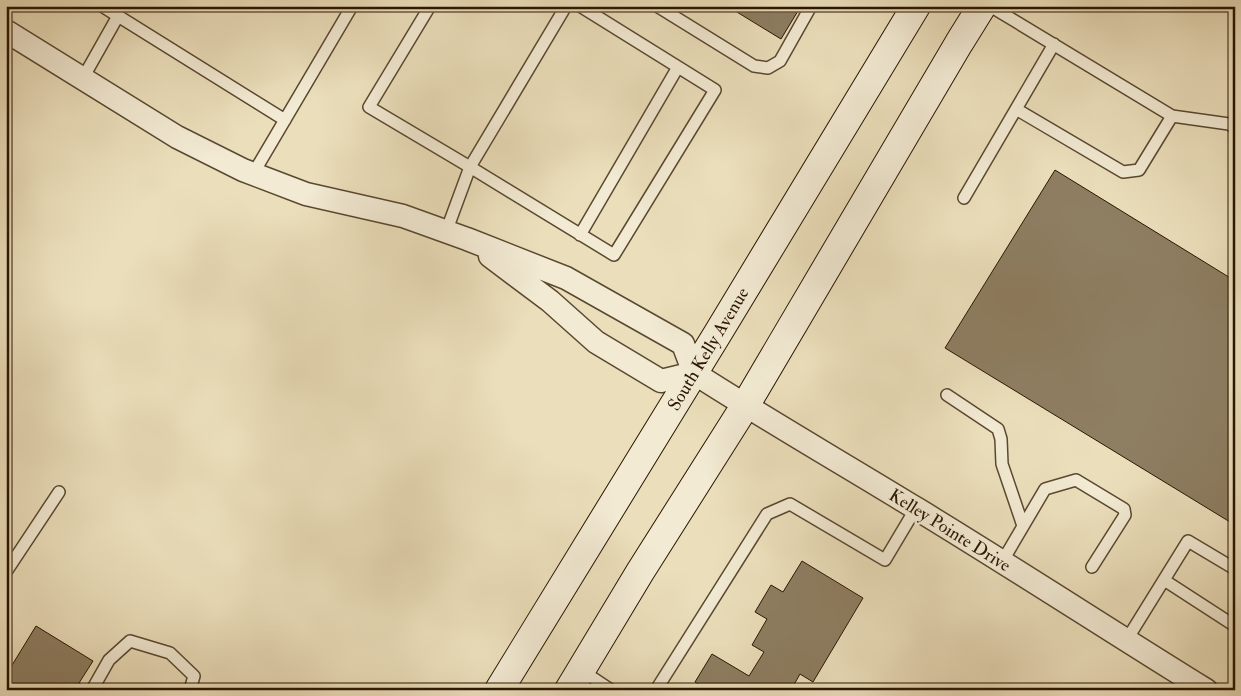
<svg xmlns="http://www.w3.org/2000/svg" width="1241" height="696" viewBox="0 0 1241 696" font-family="'IM FELL Double Pica',serif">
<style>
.building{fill:#8e7e62;stroke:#2a1502}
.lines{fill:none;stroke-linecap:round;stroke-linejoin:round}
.lane-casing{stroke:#5a4830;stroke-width:14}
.street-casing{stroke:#5a4830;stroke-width:25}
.secondary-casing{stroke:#2a1502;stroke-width:30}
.lane{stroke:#f2ead3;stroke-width:11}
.street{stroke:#f2ead3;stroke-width:22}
.secondary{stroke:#f2ead3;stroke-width:28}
.labels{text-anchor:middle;stroke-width:5;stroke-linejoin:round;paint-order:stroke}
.street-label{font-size:18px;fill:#2a1502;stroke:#f2ead3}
</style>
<rect width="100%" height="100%" fill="#ebdfbb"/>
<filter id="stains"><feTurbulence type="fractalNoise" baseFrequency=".004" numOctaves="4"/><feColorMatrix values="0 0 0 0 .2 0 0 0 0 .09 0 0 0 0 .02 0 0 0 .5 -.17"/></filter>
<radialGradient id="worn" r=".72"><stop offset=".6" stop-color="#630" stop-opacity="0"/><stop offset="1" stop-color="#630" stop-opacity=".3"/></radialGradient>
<!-- building -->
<path class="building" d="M727,6H801L781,39Z
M1055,170L1232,279L1235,275V525L945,348Z
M802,561L863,598L813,682L800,674L791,690H708L695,682L712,654L749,676L764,652L752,645L767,619L755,612L771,585L783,592Z
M36,626L93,661L79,683L84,686L82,690H6V675Z"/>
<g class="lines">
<!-- lane casing -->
<g class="lane-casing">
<path id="lane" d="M102,6L285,120
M430,6L369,107L470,167L614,255L715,90L580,6
M657,6L754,66L768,68L780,61L811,6
M990,6L1172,116L1229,124L1235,128
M83,78L118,16
M1016,109L1123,172L1139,170L1172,116
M253,174L352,6
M964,198L1054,44
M446,232L470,167L566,6
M580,235L678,67
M947,395L998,429L1001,439L1002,464L1023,526
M1002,562L1045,489L1076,480L1124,509L1125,515L1092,567
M6,572L59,492
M1164,580L1235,626
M1126,641L1188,541L1235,569
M581,670L611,690
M92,690L109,660L130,641L170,653L194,676L190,690
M656,690L767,514L790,504L885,560L916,508"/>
</g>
<!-- street casing -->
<g class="street-casing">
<path id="street" d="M6,31L177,137L243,170L306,194L403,216L467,239L566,278L683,344L694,373
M490,256L550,301L596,342L661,381L694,373
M694,373C767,420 842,463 917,509C1014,568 1109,630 1206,690"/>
</g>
<!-- secondary casing -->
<g class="secondary-casing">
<path id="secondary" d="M499,690L718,333L916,6
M569,690L640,572L745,406L959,43L982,6"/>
</g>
<!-- lane -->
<use href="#lane" class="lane"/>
<!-- street -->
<use href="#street" class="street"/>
<!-- secondary -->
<use href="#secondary" class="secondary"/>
</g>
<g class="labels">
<!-- street labels -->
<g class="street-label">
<text transform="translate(708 349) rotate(-59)" y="6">South Kelly Avenue</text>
<text transform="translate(950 530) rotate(32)" y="6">Kelley Pointe Drive</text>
</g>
</g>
<!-- margin -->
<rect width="1241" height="696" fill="none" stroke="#ebdfbb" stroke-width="25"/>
<rect x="8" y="8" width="1226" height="681" fill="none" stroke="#2a1502" stroke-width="2.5"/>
<rect x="12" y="12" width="1216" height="671" fill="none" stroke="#2a1502"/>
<rect width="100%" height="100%" filter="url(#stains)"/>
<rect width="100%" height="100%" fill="url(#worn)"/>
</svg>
